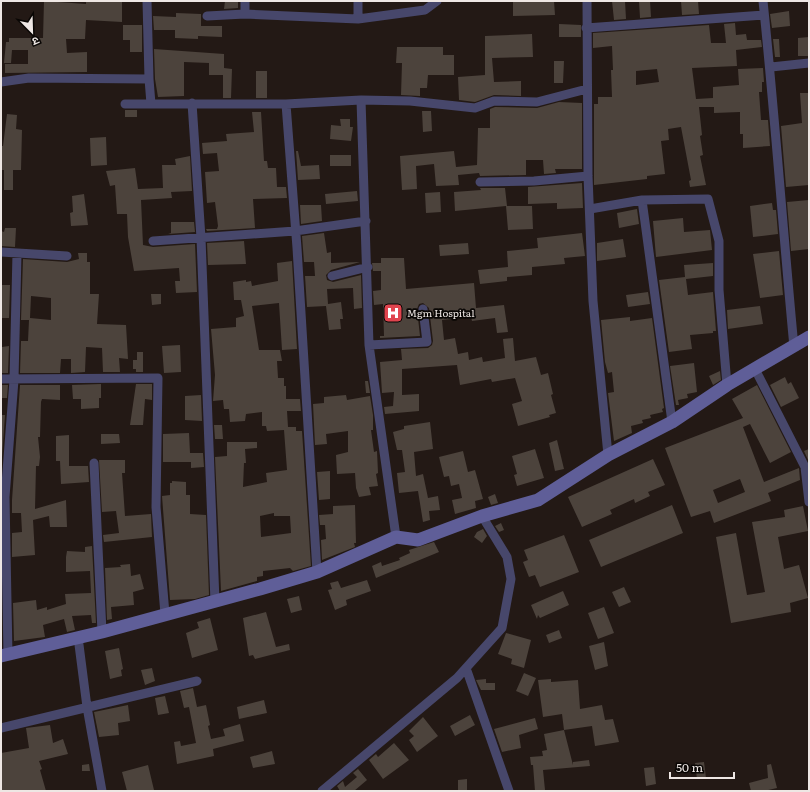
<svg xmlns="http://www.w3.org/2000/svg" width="810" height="792" viewBox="0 0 810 792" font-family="Literata,'Noto Sans Devanagari',serif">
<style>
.building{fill:#4c433c;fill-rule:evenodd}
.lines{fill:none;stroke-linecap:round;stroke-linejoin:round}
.street{stroke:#47476b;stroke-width:9}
.secondary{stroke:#5f5e98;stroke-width:13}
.labels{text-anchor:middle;stroke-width:3.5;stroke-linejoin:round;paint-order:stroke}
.poi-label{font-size:10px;fill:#eee7e4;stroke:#090604;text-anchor:start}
</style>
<rect width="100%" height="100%" fill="#231915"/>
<!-- building -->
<path class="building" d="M44,1L86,4V1H122V22L86,20L85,39H66L67,53L87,52V72L5,73V64H28V50H12L11,63H4L6,42H9V38H43Z
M225,1H238V8L224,9Z
M513,1H554L555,15L513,16Z
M612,1H625L626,19L614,20Z
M639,1H650L651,17L640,18Z
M681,1H698L699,14L682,15Z
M789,11L790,26L772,28L770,14Z
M176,13L201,14V26H222V37L198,36V39L175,38V30H154L153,16L176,17Z
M735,23L736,35L746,34L747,40H761L762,47L736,50L737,66L692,68L696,99L713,98V87L739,85L738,69L763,68L764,82H762V92H759L761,120H768L770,146L743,148V134H740V112L714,113V107H699L702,135L700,136L703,155L700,156L706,185L690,187L689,181L691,180L681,127L668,129L669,140L661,141L665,174L647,176V179L594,185V104H598V97H612L611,70H613L612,46L593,48V33L709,25L711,43H726L724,24ZM657,69L659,82L636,85V71Z
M559,24L581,25V37H559Z
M123,25H142V52H130V40H123Z
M532,34L533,57L492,58L494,82L521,81V96L494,95L475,102L459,100L458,77L485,75V36Z
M809,37V56H798V38Z
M773,39H779L780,57H775Z
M397,47H443V55H454V75H428L427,88H420V96L401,95L402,63H396Z
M154,49L224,54V68L232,69L231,98H223V75H209V63L184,62V96L158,97L155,79Z
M554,61H564L563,83H554Z
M256,71H267V98H256Z
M800,93H809V185L786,187L781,126L802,123Z
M559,102L582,103V169H555L556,173L544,174L543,160H526V175L480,176L479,173L458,175L459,185L436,186L434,164L416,166L417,189L402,190L400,156L454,151L456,167L477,165L478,128H490V109L495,107L537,108Z
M125,110H137V117H125Z
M422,111H431L432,131L423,132Z
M252,112H261L264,161H267L268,168H276L277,187H286L287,198L253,199L255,228L207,231L206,229H217L218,226L215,202L207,203L205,172L219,171L217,153L203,154L202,143L227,141L226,134L254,132Z
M7,114L17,115L16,129L22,130L21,170H13V190H4V170H1L2,146H3Z
M340,119H350V127H353L351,141L330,139L331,125L341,126Z
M106,137L107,165L91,166L90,138Z
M296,151H298L301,166L319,165L320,179L298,180Z
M330,155H351V166H330Z
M190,156L192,191L171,192L172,198L141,200L143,245L153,247L195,244L197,292L176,293L175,281H180L179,268L134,271L128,237L127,214H117L115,185L110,186L106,171L135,168L138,189L163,188L162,165H176L175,159Z
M582,183L583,208L557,209V203L528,204V187Z
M480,188H505L507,206H532L533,229L508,230L506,206L455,211L454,192L481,190Z
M357,191L358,201L326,204L325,194Z
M440,192L441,212L426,213L425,193Z
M84,194L88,225L71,226L70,213L73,212L72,196Z
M809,200V249L791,251L787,202Z
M772,203L773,210H776L778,234L753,237L750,206Z
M300,205H321L322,221L301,224Z
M637,209L639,224L619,228L617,213Z
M683,218L684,232L710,230L712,250L656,257L653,221Z
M171,222H194L195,232L168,234L171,233Z
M5,228H16L15,247L1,246V231L4,232Z
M324,233L327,253L331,252V263L360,262L331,270L326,275L327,280L333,282L361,275L362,308L354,309L353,288L327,289L328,304L341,302L343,319H340L341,329L329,330L326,306L307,307L305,276H315L314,262H304L302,236Z
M582,233L585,256L564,258L565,264L532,267V275L507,277V281L480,284L478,270L508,267L507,251L538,248L537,238Z
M623,239L626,257L597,261V243Z
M244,241L246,264L208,265L207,243Z
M468,243L469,254L440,256L439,245Z
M779,251L783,295L760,298L753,254Z
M78,253H87V262H90V294H99L97,324L126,325L128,359L119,358L120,372H103L102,348L86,347L85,372L71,373V359H61L60,373H20L21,341H28L29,320H21L23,259L67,262L79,259ZM31,296L51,298V320L30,318Z
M381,258H404L406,289L474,283L476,308L504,305L508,332L497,333L495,318L472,321L471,317L442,320L444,340L455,338L458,354L468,352L469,360L482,357L483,362L505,358L503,339L513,338L515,361L536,357L541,375L548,373L553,394L551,395L556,413L549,415L550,417L518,426L512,404L522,401L515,378L492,382L491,379L460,385L457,365L402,369V395L419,394V411L385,414L384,407L393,406L394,392L382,393L380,362L402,360L401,349L428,348L432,345L433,341L429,308L423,303L419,304L417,309L420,336L380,338V336H384L383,304L374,305L373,291L381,290V271H373L372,263H381Z
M292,261L297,349L282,350L279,303L252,306L259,350H280L282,361H277L278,378H284V386H286V399H300L301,411H287L288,427H296V431H302L311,566L293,571L290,568L263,571V576L257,577V581L221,591L215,457L227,456V442H257V448L245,449L246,463H244L243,487L267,482L266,473L287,470L284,430L267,431L266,426H262V412L246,414L245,421L230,422L229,409H224L223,400L213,401L215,375L211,329L236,327V318L244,316L241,300H234L233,282L246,280V282L251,281L252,286L278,281L277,263ZM274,513V516H290L291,533L261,537L260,516Z
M713,263V276L686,279L688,295L713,292L716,331H713V333L690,335L692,349L669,352L659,280L685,277L684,265Z
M1,285H10L9,318H1Z
M648,292L650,304L628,307L626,295Z
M151,294H161V304L152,305Z
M760,306L763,324L728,329L727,310Z
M630,317V321L652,318L664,408L662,409L663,412L650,415L651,418L642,420L643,423L631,426L632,433L614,441L608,393L614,392L612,372L608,373L605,362L601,320Z
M180,345L181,372L164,373L162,346Z
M9,346L8,373H1L2,347Z
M137,352H143V372H136V369H133V360H137Z
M694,363L697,392L687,394L688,398L678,400L679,405H676L670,366Z
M720,371L721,380L713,385L709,376Z
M785,377L788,384L791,382L799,398L781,407L770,385Z
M365,381H368L370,393H366Z
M101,384V398H99V408L81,409V399H73L72,385Z
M136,384H152V400L145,399L143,425H130Z
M1,385H8L7,398H1Z
M20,385H60V400L42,399L41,402L40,437H38L40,457L39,466H36L35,509L66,500L67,527H50L49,516L33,520L35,555L12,557V533L22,532L21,513H12V500Z
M757,385L791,452L770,463L750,424L743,427L764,482L799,468L800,480L768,493L771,501L714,523L710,511L691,517L665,448L743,418L732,399ZM740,479L745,492L718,503L713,490Z
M201,395L202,421L185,420V396Z
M346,395L347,400L370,396L373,415V430H371L374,452L377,451L378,473L376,474L378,486L369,487L371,495L359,497L356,488L355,473L337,474L336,455L348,452V431L326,434L327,444L315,445L313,404L324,403V397Z
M1,415H5L1,471Z
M430,422L433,449L414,452L416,476L423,474L428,498L438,496L440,510L429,511L430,520L423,522L418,491L399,493L397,473L405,472L402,450H397L393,432L404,429V426Z
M214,425H222L223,439H215Z
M189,433L190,453H203L204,467L191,468V462H163V434Z
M101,434H119L120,443L101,444Z
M69,435V466H88L89,482L61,484L60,461H56V436Z
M557,440L564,469L555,471L549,443Z
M535,449L544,478L517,486L514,475L517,474L512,456Z
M809,449V462L804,451Z
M463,451L468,472L475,470L483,499L475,501L476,508L455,514L452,500L462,498L459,484L451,486L449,476L444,477L439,457Z
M653,459L665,485L648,492L650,496L635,503L634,499L610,510L612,514L582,527L568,497Z
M99,460H125V473H122L125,516L151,514L152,537L104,542L103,535L119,533L116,511L102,512Z
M330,471V499L319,500L317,472Z
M172,481L186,482V495H190V514L206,515L209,595L195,599L170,600L162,496L170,495V483H172Z
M495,494L498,503L491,505L488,497Z
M355,505L356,543H354L355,547L322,560L321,540L326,539L325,525H320L319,515L333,514V506Z
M672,505L683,533L601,567L589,540Z
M803,506L808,531L778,537L784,569L799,565L808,598L790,603L791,612L731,623L716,537L736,533L747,595L765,592L752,522L785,517L784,510Z
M501,523L504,530L499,532L495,526Z
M483,529L487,536L482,543L474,537L477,532Z
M564,535L579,572L540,587L535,575L529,577L523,562L528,560L524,550Z
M434,542L439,552L376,578L372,566L381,562L382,566L400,560L399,558L410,553L409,550Z
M92,546L96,623H92L91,615L72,616L75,630L67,632L64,619L43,625L45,637L14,641L13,603L36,600L37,610L47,607V610L66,604L65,594L91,593L90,571L66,572V557L67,551L85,552V547Z
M130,564L131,576L140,574L144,589L133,592L134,605L111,607L112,619L107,620L105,568L121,567L120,565Z
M367,580L371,591L346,600L347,605L335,610L328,590L332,589L330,583L338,581L341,588Z
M624,587L631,602L619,607L612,592Z
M563,591L569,605L540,618L538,615L537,619L531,605Z
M299,596L302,610L291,613L287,599Z
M604,607L614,633L598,639L588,613Z
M266,612L276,647L289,644L290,650L255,659L253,655L249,656L243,618Z
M210,618L218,650L192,658L186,633L199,628L197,622Z
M559,630L562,638L549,643L546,635Z
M506,633L531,640L524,668L511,664L512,659L498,654Z
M604,642L608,666L595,670L589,646Z
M119,648L123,669L121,670L122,676L110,679L105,651Z
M152,668L155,681L145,685L141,670Z
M524,673L536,678L528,696L516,691Z
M486,679V683H495V690H481L476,680Z
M551,679V682L578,680L580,709L602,705L605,720L613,719L619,742L595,746L592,726L564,730L562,714L543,717L538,680Z
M193,688L197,707L206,705L210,725L208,726L211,739L225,736L223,729L240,724L244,741L213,749L214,756L177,764L174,742L180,741L181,746L196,743L189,707L184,708L180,691Z
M165,696L169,713L158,715L155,698Z
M264,700L267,713L239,719L237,707Z
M128,705L130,721L118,723L119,735L99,737L94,712Z
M470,715L475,725L455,736L450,726Z
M423,717L438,736L417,752L409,740L414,736L409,731Z
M535,718L538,729L519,735L521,748L502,752L494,729Z
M50,725L53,743L63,739L68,754L39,761L42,769L40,770L46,791H1V753L29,748L26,728Z
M564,730L573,765V762L589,760L590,766L543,770L545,790L535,791L533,765H531L530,757L543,756L542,751L547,750L544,734Z
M394,743L409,760L383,779L369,760L376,754L378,757Z
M272,751L275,764L253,768L250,757Z
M704,762L706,778L697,779L695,763Z
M89,764L90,771H82V765Z
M771,764L777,788L764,791H751L749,783L768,778L767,765Z
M148,765L154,790L127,791L122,772Z
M654,767L656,784L646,786L644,768Z
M358,769L367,780L354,791H340L337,786L343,781L345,787L357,777L353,773Z
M467,779V791H458V780Z"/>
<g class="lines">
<!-- street -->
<path class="street" d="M147,1L149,79L151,104
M245,1V14
M358,1V19
M587,1L588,176L593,301L608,455
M763,1C775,116 783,232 794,347
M207,16L245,14L358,19L425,10L437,1
M586,28L764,15
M771,67L809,63
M1,82L29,78L149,79
M361,100L410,101L475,108L494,101L537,102L587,89
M192,103L201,238L215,602
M125,104H286L361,100L369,345L396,537
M286,104L297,248L317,572
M480,182L534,181L588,176
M642,200L672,422
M590,209L642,200L708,199L719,241V290L727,385
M153,241L295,231L366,221
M1,252L67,256
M332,276L368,267
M369,345L427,342L423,309
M755,369L805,467L809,502
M1,379L158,378L156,507L165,614
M94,463L102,632
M78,637L87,707L102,791
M8,655L5,497L14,380L17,253
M466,668L509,791
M1,728L197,681
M322,791L457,678L502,628L511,579L507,557L482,516"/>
<!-- secondary -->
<path class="secondary" d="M1,656L102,632L260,589L317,572L396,537L418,540L482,516L538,500L608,455L672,422L727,385L809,337"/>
</g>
<!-- icons -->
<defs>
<g id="hospital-square" transform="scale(1)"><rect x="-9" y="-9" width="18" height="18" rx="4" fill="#e0444e" stroke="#090604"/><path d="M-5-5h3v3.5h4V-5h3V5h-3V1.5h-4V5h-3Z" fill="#fff"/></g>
</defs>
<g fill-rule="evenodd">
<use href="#hospital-square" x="393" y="313"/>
</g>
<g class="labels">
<!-- poi labels -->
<g class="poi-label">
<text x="407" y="317">Mgm Hospital</text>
</g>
</g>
<!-- border -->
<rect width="810" height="792" fill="none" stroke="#eee7e4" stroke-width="4"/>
<!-- north arrow -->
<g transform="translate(32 32) rotate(157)" stroke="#090604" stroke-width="3" paint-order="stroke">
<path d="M0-3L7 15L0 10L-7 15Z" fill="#eee7e4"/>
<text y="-6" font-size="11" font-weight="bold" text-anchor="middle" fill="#eee7e4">उ</text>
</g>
<!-- scale -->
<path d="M670 772v6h64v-6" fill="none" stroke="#eee7e4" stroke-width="2"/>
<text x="676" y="772" font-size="12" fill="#eee7e4" stroke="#090604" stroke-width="3" paint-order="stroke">50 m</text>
</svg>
